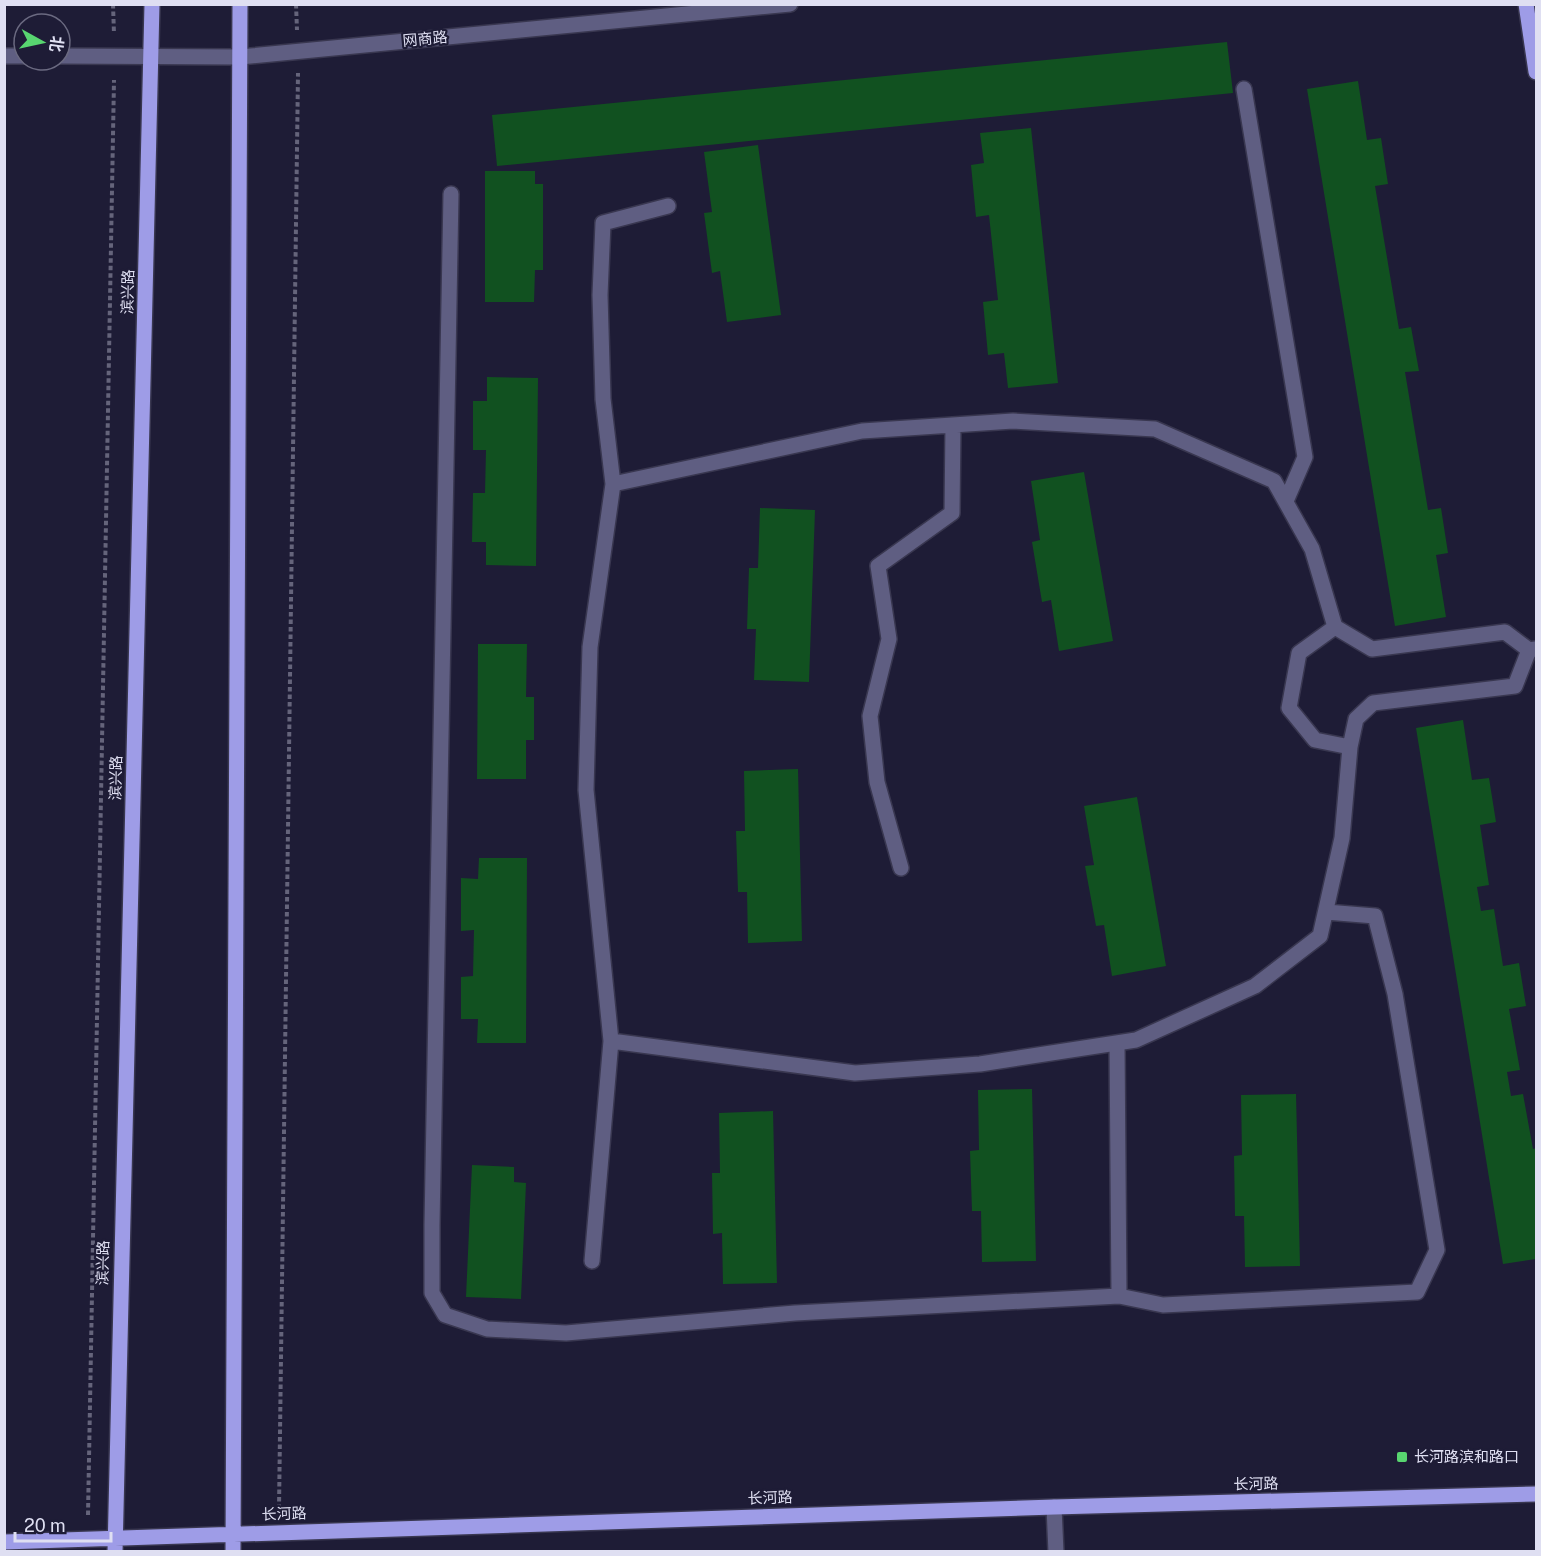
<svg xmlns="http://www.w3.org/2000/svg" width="1541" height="1556" viewBox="0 0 1541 1556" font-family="'Public Sans','Noto Sans SC',sans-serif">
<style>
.building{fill:#115120}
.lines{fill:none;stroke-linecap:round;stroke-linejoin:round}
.minor-casing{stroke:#393750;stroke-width:18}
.major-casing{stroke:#393750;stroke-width:18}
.path{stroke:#65647b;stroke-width:4;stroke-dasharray:4.5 3;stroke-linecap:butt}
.minor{stroke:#5f5e82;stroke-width:15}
.major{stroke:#9e9ce7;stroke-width:15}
.poi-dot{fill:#58d570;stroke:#1e1c36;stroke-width:2}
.labels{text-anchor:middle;stroke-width:4.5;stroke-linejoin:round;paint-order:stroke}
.street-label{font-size:15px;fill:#dfdff2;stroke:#1e1c36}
.poi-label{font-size:15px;fill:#dfdff2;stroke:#1e1c36;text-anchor:start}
</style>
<rect width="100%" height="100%" fill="#1e1c36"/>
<!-- building -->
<path class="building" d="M1227,42L1233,93L497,166L492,115Z
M1358,81L1367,140L1381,138L1388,184L1375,186L1399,329L1411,327L1419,371L1405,372L1428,510L1441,508L1448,553L1436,555L1446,617L1395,626L1307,89Z
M1031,128L1058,383L1008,388L1004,353L988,355L983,302L998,300L989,215L976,217L971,165L984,163L980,133Z
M758,145L781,315L727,322L720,271L712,273L704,213L712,212L704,152Z
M485,171H535V184H543V270H535L534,302H485Z
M487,377L538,378L536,566L486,565V542H472L473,493H485L486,450H473V401H487Z
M1084,472L1113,641L1059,651L1051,600L1042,602L1032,542L1040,540L1031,481Z
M760,508L815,510L809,682L754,680L756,629H747L749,568H758Z
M478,644H527L526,697H534V740H526V779H477Z
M1463,720L1472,780L1489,778L1496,822L1480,825L1489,885L1477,887L1481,911L1494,909L1503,966L1519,963L1526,1006L1509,1009L1520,1070L1507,1072L1511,1096L1523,1094L1533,1149L1536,1148V1259L1503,1264L1416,728Z
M798,769L802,941L748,943L747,892H738L736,831H745L744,771Z
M1137,797L1166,966L1112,976L1104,925L1096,926L1085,866L1094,865L1084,806Z
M479,858H527L526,1043H477L478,1019H461V977L473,976L474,930L461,931V878L478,879Z
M1032,1089L1036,1261L982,1262L981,1211H972L970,1151L979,1150L978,1090Z
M1296,1094L1300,1266L1245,1267L1244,1216H1235L1234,1156L1242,1155L1241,1095Z
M773,1111L777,1283L723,1284L722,1233L713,1234L712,1173H720L719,1113Z
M472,1165L514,1167V1182L526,1183L521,1299L466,1297Z"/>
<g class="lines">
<!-- minor casing -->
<g class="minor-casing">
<path id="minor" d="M4,56H24
M60,56L240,57L790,4
M1244,89L1305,457L1286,501
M451,194L432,1225V1293L445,1315L487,1329L566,1333L795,1313L1119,1296L1163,1305L1417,1292L1437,1250L1395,994L1375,916L1326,912
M613,484L862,431L1013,421L1155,429L1274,481L1312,549L1335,627
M1350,747L1315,740L1289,708L1299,653L1335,627L1372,649L1505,632L1529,650L1536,649
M901,868L877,782L870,716L889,639L878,566L952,513L953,425
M611,1041L855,1073L980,1064L1136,1040L1255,986L1320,936L1342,838L1350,747L1356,719L1373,703L1515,686L1529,650
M1117,1043L1119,1296
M592,1261L611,1041L586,790L590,647L613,484L603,399L600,295L603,223L668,206
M1054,1507L1056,1552"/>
</g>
<!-- major casing -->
<g class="major-casing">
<path id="major" d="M1526,4L1536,72
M4,1542L1054,1507L1536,1494
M115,1552L152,4
M233,1552L240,4"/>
</g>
<!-- path -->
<path class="path" d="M113,4L114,34
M296,4L297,30
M279,1509L298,73
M88,1515L114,80"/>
<!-- minor -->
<use href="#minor" class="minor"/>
<!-- major -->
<use href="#major" class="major"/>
</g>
<!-- markers -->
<rect class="poi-dot" x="1396" y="1451" width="12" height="12" rx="3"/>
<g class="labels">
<!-- street labels -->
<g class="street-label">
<text transform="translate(425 39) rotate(-5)" y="5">网商路</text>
<text transform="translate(128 292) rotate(-89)" y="5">滨兴路</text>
<text transform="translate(116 778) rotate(-89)" y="5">滨兴路</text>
<text transform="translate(103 1263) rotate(-89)" y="5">滨兴路</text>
<text transform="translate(1256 1484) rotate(-1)" y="5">长河路</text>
<text transform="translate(770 1498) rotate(-2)" y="5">长河路</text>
<text transform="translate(284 1514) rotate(-2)" y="5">长河路</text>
</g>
<!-- poi labels -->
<g class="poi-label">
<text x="1414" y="1462">长河路滨和路口</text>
</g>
</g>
<!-- border -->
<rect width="1541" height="1556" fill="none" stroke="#dfdff2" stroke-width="12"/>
<!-- north arrow -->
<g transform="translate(42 42) rotate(98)"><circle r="28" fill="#1e1c36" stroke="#6b6a81" stroke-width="1.5"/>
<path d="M0-4.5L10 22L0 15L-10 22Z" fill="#58d570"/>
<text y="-9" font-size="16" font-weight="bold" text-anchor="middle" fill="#dfdff2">北</text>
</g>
<!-- scale -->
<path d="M15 1532v9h96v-9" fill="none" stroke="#dfdff2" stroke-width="3"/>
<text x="24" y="1532" font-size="18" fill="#dfdff2" stroke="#1e1c36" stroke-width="4.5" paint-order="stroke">20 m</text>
</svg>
